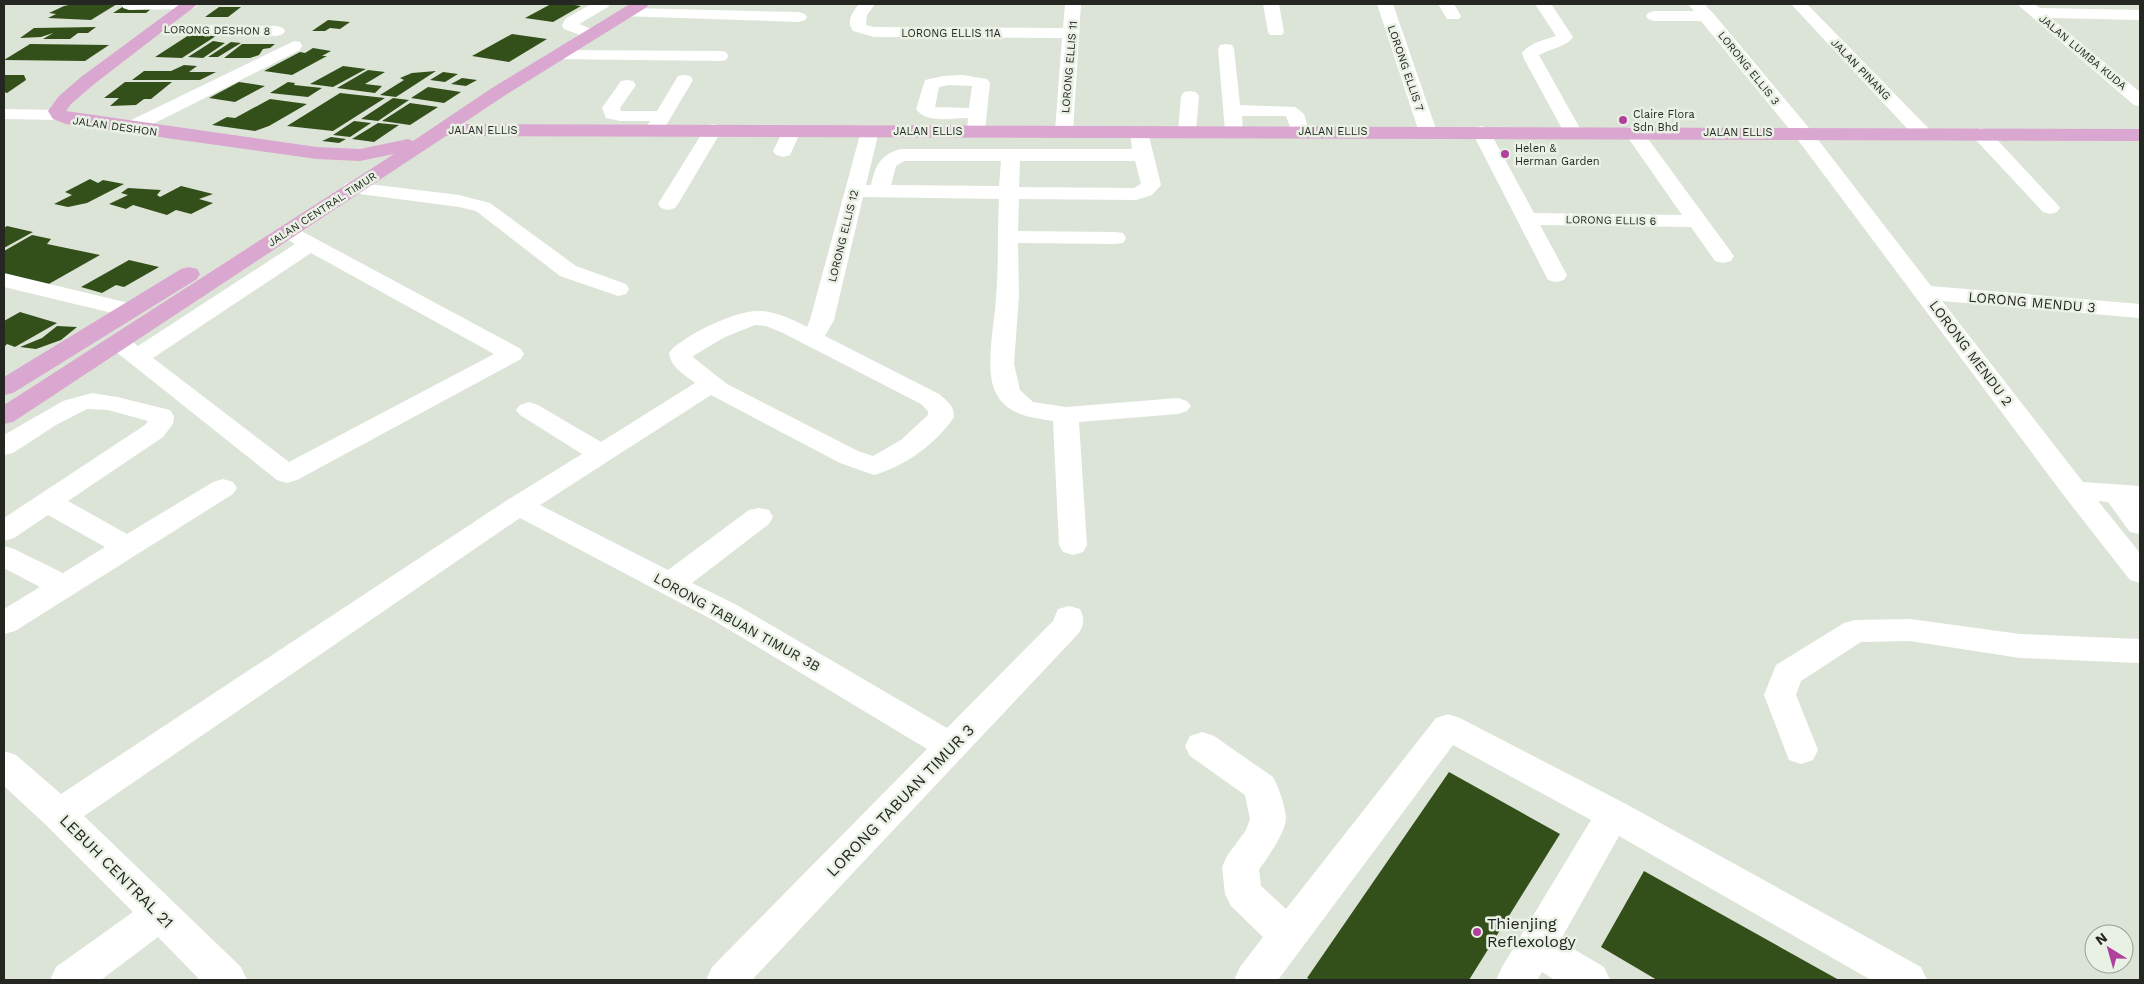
<svg xmlns="http://www.w3.org/2000/svg" width="2144" height="984" viewBox="0 0 2144 984" font-family="'Work Sans',sans-serif">
<style>
.building{fill:#34501a}
.lines{fill:none;stroke-linecap:round;stroke-linejoin:round}
.minor{fill:#fff;fill-rule:evenodd}
.major{fill:#daa7d0;fill-rule:evenodd}
.poi-dot{fill:#b0409c;stroke:#e9f1e4;stroke-width:2}
.labels{text-anchor:middle;stroke-width:5;stroke-linejoin:round;paint-order:stroke}
.far-street-label{font-size:11px;fill:#242622;stroke:#e9f1e4}
.far-poi-label{font-size:11px;fill:#242622;stroke:#e9f1e4;text-anchor:start}
.street-label{font-size:14px;fill:#242622;stroke:#e9f1e4}
.near-street-label{font-size:16px;fill:#242622;stroke:#e9f1e4}
.near-poi-label{font-size:16px;fill:#242622;stroke:#e9f1e4;text-anchor:start}
</style>
<rect width="100%" height="100%" fill="#dce4d7"/>
<!-- building -->
<path class="building" d="M73,4H117L91,20L48,18L56,14L49,13L64,6Z
M551,4H568L581,6L553,22L525,18Z
M124,6L151,9L146,13H113Z
M219,7H241L228,17H205Z
M328,20L350,22L340,29L330,28L325,31H312Z
M96,27L88,33H78L70,39H43L53,33L41,37L20,38L34,28Z
M512,34L547,39L509,62L472,56Z
M189,35L216,36L182,58L155,57Z
M213,41L225,43L203,58L188,57Z
M231,42L241,43L218,57H208Z
M30,44L109,45L85,61L4,60Z
M242,44H275L270,48L263,49L259,55L250,58H224Z
M313,48L331,51L322,56H327L292,75L264,71L300,52L305,53Z
M184,65L197,66L189,72H216L200,80H132L144,71H171Z
M343,66L366,69L333,87L310,84Z
M368,70L385,72L365,84L382,86L375,93L337,88Z
M436,71L396,97L380,95L404,80L400,78L412,73Z
M443,72L458,74L445,82L430,80Z
M4,75H24L26,80L7,93L4,92Z
M462,78L477,80L466,86L451,84Z
M125,82H172L151,99H144L136,105L110,106L119,98H104Z
M239,82L265,86L235,102L209,98Z
M288,82L295,83L294,85L322,88L308,97L270,93Z
M428,87L461,92L444,103L411,98Z
M340,93L385,98L333,131L287,126Z
M393,98L409,100L378,121L361,119Z
M270,99L307,104L269,126L255,131L212,125L227,117L235,118Z
M410,103L438,107L410,125L382,121Z
M354,121L371,123L350,137L333,135Z
M378,123L399,125L374,142L352,139Z
M331,137L346,139L339,143L322,141Z
M90,179L98,183L103,180L124,184L87,203L68,207L54,204L72,195L65,192Z
M181,186L213,194L199,199L213,203L191,214L176,210L167,215L133,205L126,209L109,204L128,195L121,193L128,188L161,190L157,195L160,197Z
M7,226L33,232L4,248V228Z
M32,235L51,239L47,244L100,255L47,285L4,275V251Z
M129,260L159,267L124,287L116,285L102,293L81,287Z
M20,312L57,323L15,347L7,344L4,347V321Z
M57,326L77,327L61,340L36,349L20,347L42,338Z
M1449,772L1560,834L1469,980H1311L1307,978Z
M1644,871L1839,980H1657L1601,947Z"/>
<g class="lines">
<!-- minor -->
<path class="minor" d="M122,4H198L196,7L190,9L129,10L123,8Z
M591,4H610L608,7L579,24L597,31L599,34L597,37L591,39L564,29L562,26L565,19Z
M859,4H875L867,15L866,25L874,27L1063,28L1065,4H1081L1073,131L1071,135L1064,137L1057,135L1055,131L1062,38L874,37L853,31C846,21 852,13 859,4Z
M1263,4H1279L1284,32L1282,35H1270L1268,32Z
M1377,4H1393L1437,132L1435,136L1428,138L1421,136L1419,132Z
M1438,4H1454L1461,16L1459,19H1447Z
M1535,4H1551L1573,37C1566,47 1550,49 1539,55L1582,132L1580,136L1573,138L1566,136L1524,59L1522,53C1529,43 1545,40 1556,36Z
M1688,4H1704L1713,13L1809,128L1931,286L2140,304V318L1942,301L2083,482L2140,486V534L2130,532L2108,502L2098,501L2140,553V583L2130,580L2065,497L1795,136L1701,21H1654L1648,19L1646,16L1648,13L1654,11H1694Z
M1791,4H1807L1930,130L1932,134L1930,138L1923,140L1916,138Z
M2017,4H2034L2040,8L2140,10V20L2051,18L2140,92V106L2134,105Z
M627,8L799,12L805,14L807,17L805,20L799,22L621,16L619,13L621,10Z
M156,25L277,26L283,28L285,31L283,34L277,36L150,33L148,30L150,27Z
M294,41L300,42L302,46L300,50L137,132L130,134L123,132L121,128L123,124Z
M1226,44L1232,45L1234,49L1240,105L1295,107L1304,114L1309,131L1307,135L1300,137L1293,135L1286,116H1242L1243,131L1241,135L1234,137L1227,135L1225,131L1218,49L1220,45Z
M558,50L720,51L726,52L728,56L726,60L720,61L552,59L550,55L552,51Z
M684,75L690,76L693,80L661,134L654,136L647,134L645,130L650,121H620L606,118L602,108L621,81L627,80L633,81L636,85L620,108L621,111H657L678,76Z
M962,75L987,79L990,83L985,131L983,135L976,137L969,135L967,131L968,118C953,118 926,124 916,109L925,80L943,76ZM949,85L972,86L969,108L935,107L939,87Z
M1190,91L1196,92L1199,96L1196,131L1194,135L1187,137L1180,135L1178,131L1181,96L1184,92Z
M4,109L59,110L65,111L68,115L65,119L59,120L4,119Z
M713,124L720,126L722,130L678,204L675,208L668,210L661,208L658,204L704,130L706,126Z
M792,125L799,127L801,131L790,155L783,157L776,155L773,151L785,127Z
M870,125L877,127L879,131L866,185H871C875,166 881,154 901,149H1132L1130,132L1132,128L1139,126L1146,128L1148,132L1161,185L1152,195L1136,200L1019,199L1018,231L1115,232L1123,233L1126,238L1123,243L1115,244L1018,243L1019,296L1014,364L1020,390L1033,402L1066,407L1178,398L1187,401L1191,406L1187,411L1178,414L1079,422L1087,545L1083,552L1073,555L1063,552L1059,545L1053,421C1032,417 1009,416 997,395C983,372 995,324 996,297C999,265 997,232 999,199L863,197L834,320L825,336L939,394C947,401 954,405 954,417C936,444 905,466 874,475L840,463L711,395L540,505L668,570L749,510L759,508L769,510L773,517L769,524L692,583L735,604L947,728L1053,621L1058,609L1069,606L1080,609C1085,619 1084,624 1079,633L752,980H706L712,967L927,749L713,620L520,518L84,816L241,967L247,980H200L158,937L101,980H50L56,967L133,912L46,825L4,786V751L16,755L61,794L509,499L582,454L520,415L516,410L520,405L529,402L538,405L601,442L695,383C684,374 671,368 669,353C681,336 734,312 755,311C772,310 792,319 807,327L810,320L861,131L863,127ZM904,161H1001L999,186L891,185L896,166ZM1020,161H1135L1141,184L1134,188L1019,187ZM755,325L766,326L783,333L921,404L928,411V415L901,440L873,456L858,451L727,384L694,358L693,356L725,337Z
M1481,126L1488,128L1490,132L1534,213L1682,215L1624,132L1626,128L1633,126L1640,128L1734,256L1731,261L1723,263L1715,261L1691,227L1540,225L1567,275L1564,280L1556,282L1548,280L1472,132L1474,128Z
M1981,128L1988,130L2057,204L2060,208L2057,212L2050,214L2043,212L1974,138L1972,134L1974,130Z
M352,182L459,195L490,203L576,266L626,284L629,289L626,294L618,296L560,276L476,211L459,207L345,192L342,188L345,184Z
M287,225L294,227L521,349L524,354L521,359L297,480L287,483L277,480L110,347L106,342L110,337C122,334 128,338 138,346L295,244L280,235L276,231L280,227ZM311,253L494,354L289,462L153,358Z
M4,273L137,305L141,310L137,315L129,317L4,287Z
M92,393L117,397L170,410L174,416L173,424L163,437L68,501L127,534L213,482L223,479L233,482L237,488L233,494L15,631L4,634V609L40,587L4,568V546L14,549L63,573L105,547L48,515L14,538L4,541V518L145,425L148,421L108,410L87,409L56,425L13,453L4,455V435L63,401Z
M1910,619L2020,634L2140,639V663L2020,658L1910,641L1861,642L1801,681L1796,695L1818,750L1813,760L1801,764L1789,760L1764,695L1776,665L1844,623L1855,620Z
M1448,714L1460,718L1626,804L1921,967L1927,980H1871L1619,836L1560,941L1604,967L1610,980H1555L1542,972L1537,980H1496L1502,967L1591,820L1453,745L1278,980H1234L1240,967L1263,937L1231,906L1225,894L1222,867L1227,856L1246,830L1250,819L1245,795L1190,756L1185,746L1190,736L1202,732L1214,736L1273,777C1279,788 1285,805 1286,818C1286,832 1267,858 1259,870L1261,886L1286,909L1436,718Z"/>
<!-- major -->
<path class="major" d="M180,4H198L93,85L71,104L66,111L317,147L360,149L408,139L413,141L492,88L630,4H649L647,7L504,96L462,124L2140,129V141L446,136L13,422L4,424V405L394,154L360,161L317,159L66,124L53,119L48,111L59,96L81,77Z
M189,267L197,269L200,274L197,279L13,393L4,395V377L181,269Z"/>
</g>
<!-- markers -->
<g class="poi-dot">
<circle cx="1623" cy="120" r="5"/>
<circle cx="1505" cy="154" r="5"/>
<circle cx="1477" cy="932" r="5"/>
</g>
<g class="labels">
<!-- far-street labels -->
<g class="far-street-label">
<text transform="translate(217 30) rotate(1)" y="4">LORONG DESHON 8</text>
<text x="951" y="37">LORONG ELLIS 11A</text>
<text transform="translate(2083 52) rotate(40)" y="4">JALAN LUMBA KUDA</text>
<text transform="translate(1069 67) rotate(-85)" y="4">LORONG ELLIS 11</text>
<text transform="translate(1406 68) rotate(71)" y="4">LORONG ELLIS 7</text>
<text transform="translate(1749 68) rotate(51)" y="4">LORONG ELLIS 3</text>
<text transform="translate(1861 69) rotate(46)" y="4">JALAN PINANG</text>
<text transform="translate(115 126) rotate(8)" y="4">JALAN DESHON</text>
<text x="483" y="134">JALAN ELLIS</text>
<text x="928" y="135">JALAN ELLIS</text>
<text x="1333" y="135">JALAN ELLIS</text>
<text x="1738" y="136">JALAN ELLIS</text>
<text transform="translate(322 209) rotate(-33)" y="4">JALAN CENTRAL TIMUR</text>
<text transform="translate(1611 220) rotate(1)" y="4">LORONG ELLIS 6</text>
<text transform="translate(843 236) rotate(-76)" y="4">LORONG ELLIS 12</text>
</g>
<!-- far-poi labels -->
<g class="far-poi-label">
<text x="1633" y="118">Claire Flora<tspan x="1633" dy="13">Sdn Bhd</tspan></text>
<text x="1515" y="152">Helen &amp;<tspan x="1515" dy="13">Herman Garden</tspan></text>
</g>
<!-- street labels -->
<g class="street-label">
<text transform="translate(2032 302) rotate(5)" y="5">LORONG MENDU 3</text>
<text transform="translate(1971 353) rotate(53)" y="5">LORONG MENDU 2</text>
<text transform="translate(737 622) rotate(29)" y="5">LORONG TABUAN TIMUR 3B</text>
</g>
<!-- near-street labels -->
<g class="near-street-label">
<text transform="translate(900 800) rotate(-46)" y="6">LORONG TABUAN TIMUR 3</text>
<text transform="translate(117 871) rotate(45)" y="6">LEBUH CENTRAL 21</text>
</g>
<!-- near-poi labels -->
<g class="near-poi-label">
<text x="1487" y="929">Thienjing<tspan x="1487" dy="18">Reflexology</tspan></text>
</g>
</g>
<!-- border -->
<rect width="2144" height="984" fill="none" stroke="#242622" stroke-width="10"/>
<!-- north arrow -->
<g transform="translate(2109 949) rotate(323)"><circle r="24" fill="#e9f1e4" stroke="#9aa096"/>
<path d="M0-4L9 19L0 12L-9 19Z" fill="#b0409c"/>
<text y="-8" font-size="14" font-weight="bold" text-anchor="middle" fill="#242622">N</text>
</g>
</svg>
